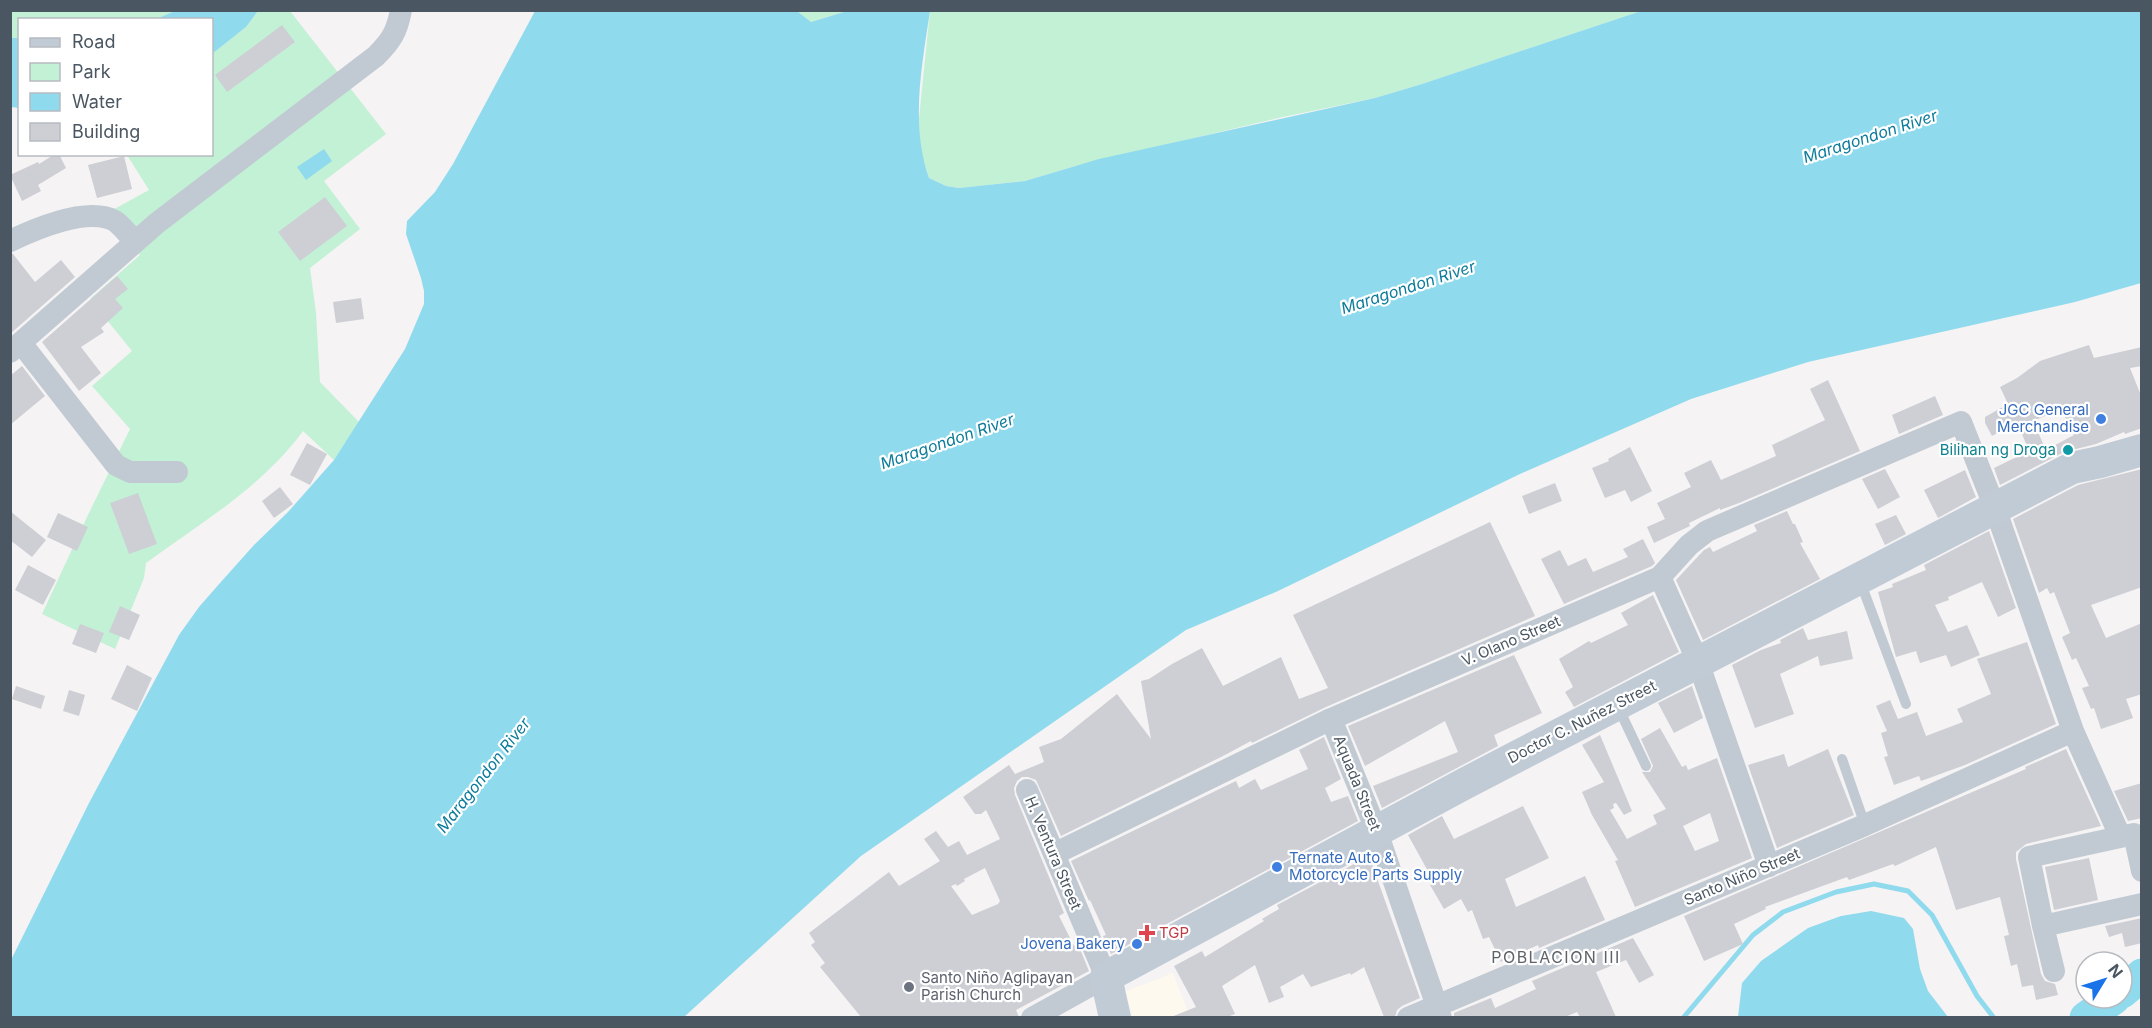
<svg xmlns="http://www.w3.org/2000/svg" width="2152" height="1028" viewBox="0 0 2152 1028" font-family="Inter,sans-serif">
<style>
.commercial{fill:#fdf9ef}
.green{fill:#c3f1d5}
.water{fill:#90daee}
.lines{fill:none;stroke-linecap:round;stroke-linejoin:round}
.stream{stroke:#90daee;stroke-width:5}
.river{stroke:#90daee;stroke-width:33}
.building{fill:#cdcfd5;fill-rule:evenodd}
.lane{stroke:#c1cad2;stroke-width:10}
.street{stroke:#c1cad2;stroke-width:22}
.secondary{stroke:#c1cbd6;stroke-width:32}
.shop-dot{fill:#3f7fe0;stroke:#fff;stroke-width:2}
.culture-dot{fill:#0f9aa8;stroke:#fff;stroke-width:2}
.health-dot{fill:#e0444e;stroke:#fff;stroke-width:2}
.worship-dot{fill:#6b7280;stroke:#fff;stroke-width:2}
.labels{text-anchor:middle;stroke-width:4.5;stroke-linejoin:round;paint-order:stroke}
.shop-label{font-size:15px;fill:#366cbe;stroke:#fff;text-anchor:end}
.culture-label{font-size:15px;fill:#0d838f;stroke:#fff;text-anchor:end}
.street-label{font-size:15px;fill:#4a5661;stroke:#fff}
.health-label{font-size:15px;fill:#be3a42;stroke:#fff;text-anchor:start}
.worship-label{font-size:15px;fill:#5b616d;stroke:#fff;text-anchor:start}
.water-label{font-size:16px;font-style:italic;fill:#0c7c9b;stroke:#fff}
.neighbourhood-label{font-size:16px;letter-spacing:1.5px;fill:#5f6368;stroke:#fff}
</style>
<rect width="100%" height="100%" fill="#f5f3f3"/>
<!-- commercial -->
<path class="commercial" d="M1173,973L1190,1017H1133L1124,992Z"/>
<!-- green -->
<path class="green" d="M11,11H175L156,19L20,20L19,38H11Z
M258,11H290L386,134L324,181L360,229L310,268L316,313L320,382L359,422L334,460L303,431C263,486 201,523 146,563L144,578L115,649L42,614L87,517L130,429L92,386L132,351L90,299L140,255L107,213L149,190L127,155L212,154V54L246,27Z
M797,11H847L811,22Z
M930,11H1641L1422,84L1375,98L1278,118L1072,167L1025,181L959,188L946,186L929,178L922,156L918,128Z"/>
<!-- water -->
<path class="water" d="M175,11V10L258,11L246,27L212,54V20L156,19Z
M797,11L811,22L847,11H930C922,65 910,124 929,178L946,186L959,188L1025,181L1099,159L1375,98L1422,84L1641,11H2141V283L2075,302L1808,362L1691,399L1520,474L1278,591L1186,630L861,856L684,1017H11V960L89,803L179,635L199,607L220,583L254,545L288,512L334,460L405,349L424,304V291L421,278L406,234L407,221L435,192L453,164L535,11Z
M10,38H19V108L11,107Z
M324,149L332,161L306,180L297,167Z
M1871,911L1904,918L1913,929L1920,969L1928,991L1948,1017H1738L1742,983L1761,961L1808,928L1841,916Z"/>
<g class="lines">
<!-- stream -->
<path class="stream" d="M1683,1018L1753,935L1783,912L1836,892L1874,884L1908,891L1932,915L1977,996L1994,1018"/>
<!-- river -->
<path class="river" d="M2122,992L2142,975
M2086,1018L2114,998"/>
</g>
<!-- building -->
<path class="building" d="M282,25L295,42L227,92L215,75Z
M55,154H59L66,168L38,185L41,191L22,201L10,175L38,162L39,164Z
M124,156L132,189L97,198L88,165Z
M325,197L347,226L300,261L278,232Z
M10,254H13L35,282L61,260L75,277L10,334Z
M117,276L128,289L115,299L123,308L101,328L104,332L81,347L101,373L79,391L42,342Z
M361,298L364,319L336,323L333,302Z
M2089,345L2094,358L2142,347V366L2130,368L2142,398V428L2125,434L2124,432L2096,444L2064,452L2000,485L1994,468L2029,451L2017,422L1992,436L1985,423V417L2008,404L2000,387L2017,378L2040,361ZM2061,409L2074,435L2046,450L2033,421Z
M22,366L45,396L10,425V376Z
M1828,380L1860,451L1739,503L1720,510V508L1689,523L1690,526L1654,543L1647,527L1665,519L1657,503L1691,487L1684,473L1711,460L1721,480L1776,456L1772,445L1825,420L1810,389Z
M1935,396L1943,415L1899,434L1892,415Z
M307,443L327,454L310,485L290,475Z
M1630,447L1652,491L1631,502L1625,490L1605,498L1592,468L1609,461L1608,459Z
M1885,469L1900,497L1878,509L1862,479Z
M2142,469V587L2091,605L2106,638L2142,623V694L2126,699L2133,718L2101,729L2094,708L2091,709L2082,688L2089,686L2076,658L2072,660L2062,637L2070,633L2054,592L2050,594L2047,588L2039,593L2013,519L2078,485Z
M1965,470L1976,497L1938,518L1924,490Z
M1555,483L1562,501L1529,514L1522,496Z
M280,487L293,504L274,518L262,501Z
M138,493L157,544L129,554L110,503Z
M10,511L46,540L32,557L10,540Z
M1787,511L1793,524H1795L1803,542L1800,543L1820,579L1703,640L1676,580L1704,550L1710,547L1713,552L1757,531L1754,525Z
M58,513L88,527L77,551L47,537Z
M1896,515L1906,534L1885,545L1875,524Z
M1490,522L1535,616L1326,707L1252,743L1251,741L1223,756L1061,836L1036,780L1028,777H1022L1017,781L1014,788L1015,795L1064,913L1059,916L1074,946L1078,944L1089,971L1016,1010L1019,1017H861L820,967L825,963L811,945L815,942L809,933L889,872L899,886L940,861L924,839L936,831L948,847L959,841L967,855L1000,839L986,810L981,814H975L963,797L1009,765L1015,774L1044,762L1039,747L1061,739L1117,694L1151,739L1141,681L1149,679L1172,664L1202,648L1223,686L1281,657L1299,699L1328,688L1293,615ZM985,868L1000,901L998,904L972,915L951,886L956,884L957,886L965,881L964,879Z
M1989,531L2016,608L1998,617L1982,582L1948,597L1949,600L1935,605L1948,632L1967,625L1980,655L1951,667L1946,655L1920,663L1916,651L1896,657L1878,592L1893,587L1892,584L1926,570L1924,565Z
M1643,539L1655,563L1652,566L1564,604L1541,559L1560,550L1568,566L1586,558L1593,572L1628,557L1623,549Z
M28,565L56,580L43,605L15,590Z
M1653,595L1679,652L1574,707L1565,692L1573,687L1559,659L1589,641L1591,643L1628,625L1621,613Z
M120,606L140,615L129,640L109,632Z
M80,624L104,633L96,653L72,644Z
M1803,628L1808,640L1847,631L1853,659L1820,666L1818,656L1780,674L1794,714L1755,728L1732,665L1761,650L1781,643L1780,640Z
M2027,642L2056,724L1965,765L1921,781L1919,776L1894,785L1884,757L1888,756L1881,733L1887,731L1876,706L1890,700L1898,719L1917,712L1926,736L1963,722L1957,709L1991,694L1977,659Z
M1514,655L1542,713L1494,735L1498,746L1382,808L1373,786L1458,752L1445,721L1365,766L1348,726Z
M127,665L152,678L137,711L111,699Z
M16,686L45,696L41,709L12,699Z
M1692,686L1703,718L1674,733L1658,703Z
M69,690L85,695L79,716L63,711Z
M1660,728L1682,767L1686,765L1688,770L1717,758L1752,858L1635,907L1615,861L1618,860L1592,815L1582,792L1604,782L1582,745L1600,735L1632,811L1624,815L1616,803L1613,804L1614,808L1610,810L1627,839L1657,824L1653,815L1666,809L1642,772H1650L1653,766L1641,739ZM1710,813L1719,841L1695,851L1683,826Z
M1324,737L1341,779L1325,788L1331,802L1348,796L1358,821L1111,954L1103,936L1106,935L1090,900L1089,901L1071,861L1236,781L1239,788L1255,779L1261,790L1308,769L1299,750Z
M1828,749L1854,815L1777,848L1748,765L1784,754L1788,767Z
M2066,749L2101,826L2026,844L2016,852V859L2041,974L2045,981L2055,984L2058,995L2036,1000L2033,985L2022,987L2017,964L2011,966L2004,936L2009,935L2000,897L1956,910L1936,847L1895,866L1893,864L1849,880L1847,877L1765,907L1766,909L1734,924L1743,944L1704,961L1684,916L2026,769L2025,767Z
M2142,783V818L2128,821L2114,791Z
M1523,806L1549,858L1505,879L1516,907L1585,876L1605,920L1539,948L1538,945L1501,962L1489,937L1483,939L1472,910L1468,912L1461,899L1444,909L1430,885L1434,882L1408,835L1442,816L1454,839Z
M1369,856L1420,998L1402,1006L1397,1010L1395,1017H1384L1364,967L1351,975L1350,973L1311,987L1303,974L1280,987L1284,997L1269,1003L1255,965L1222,986L1235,1014L1227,1017H1171L1196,1007L1174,966L1202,951L1205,957L1264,921L1262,919L1279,909L1277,905Z
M2089,858L2098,900L2054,910L2045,867Z
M2142,918V943L2125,947L2122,933L2109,937L2105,926Z
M1633,938L1654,975L1639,983L1626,960L1596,972L1616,1017H1580L1577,1012L1565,1017H1454V1013L1491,998L1495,1008L1536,989L1532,981Z"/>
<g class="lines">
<!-- lane -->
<path class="lane" d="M1860,581L1906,704
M1618,707L1646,766
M1842,759L1865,825"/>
<!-- street -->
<path class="street" d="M10,241C35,229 88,206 115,221C122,226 129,235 135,242
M21,343L116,465L130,472H177
M10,352L157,223L376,56C391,41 397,32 401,10
M1660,577L1698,662L1769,866
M1331,719L1377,832L1441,1018
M1027,790L1106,977L1032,1018
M1054,854L1331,719L1660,577L1689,545L1707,531L1961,422L1995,508L2073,731L2120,836
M2142,871L2134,834L2029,857L2043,926L2142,904
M2043,926L2054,971
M1408,1018L1865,825L2073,731"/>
<!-- secondary -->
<path class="secondary" d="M1115,1018L1106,977L1464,784L2072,468L2100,462L2142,450"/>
</g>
<!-- markers -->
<g class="shop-dot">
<circle cx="2101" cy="419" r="6"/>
<circle cx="1277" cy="867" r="6"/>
<circle cx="1137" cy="944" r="6"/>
</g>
<circle class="culture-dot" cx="2068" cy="450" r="6"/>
<path class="health-dot" d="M1144 924h6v6h6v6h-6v6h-6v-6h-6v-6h6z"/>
<circle class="worship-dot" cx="909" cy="987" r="6"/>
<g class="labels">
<!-- shop labels -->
<g class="shop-label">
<text x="2089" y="415">JGC General<tspan x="2089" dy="17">Merchandise</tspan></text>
<text x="1289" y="863" text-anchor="start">Ternate Auto &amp;<tspan x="1289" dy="17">Motorcycle Parts Supply</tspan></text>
<text x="1125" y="949">Jovena Bakery</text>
</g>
<!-- culture labels -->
<g class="culture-label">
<text x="2056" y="455">Bilihan ng Droga</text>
</g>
<!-- street labels -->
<g class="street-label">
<text transform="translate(1511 641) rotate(-23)" y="5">V. Olano Street</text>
<text transform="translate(1582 722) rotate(-27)" y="5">Doctor C. Nuñez Street</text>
<text transform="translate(1357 783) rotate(68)" y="5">Aquada Street</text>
<text transform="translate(1053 853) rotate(67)" y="5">H. Ventura Street</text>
<text transform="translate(1742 877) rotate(-23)" y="5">Santo Niño Street</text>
</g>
<!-- health labels -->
<g class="health-label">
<text x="1159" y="938">TGP</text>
</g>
<!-- worship labels -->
<g class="worship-label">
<text x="921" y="983">Santo Niño Aglipayan<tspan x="921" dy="17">Parish Church</tspan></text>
</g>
<!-- water labels -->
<g class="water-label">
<text transform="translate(1870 136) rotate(-18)" y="6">Maragondon River</text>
<text transform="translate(1408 287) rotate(-18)" y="6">Maragondon River</text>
<text transform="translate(947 441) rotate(-19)" y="6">Maragondon River</text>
<text transform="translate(483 775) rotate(-52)" y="6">Maragondon River</text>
</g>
<!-- neighbourhood labels -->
<g class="neighbourhood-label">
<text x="1556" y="963">POBLACION III</text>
</g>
</g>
<!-- border -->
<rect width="2152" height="1028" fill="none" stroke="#4a5661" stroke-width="24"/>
<!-- legend -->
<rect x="18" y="18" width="195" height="138" fill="#ffffff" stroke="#b7bbc0" stroke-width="1.5"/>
<rect x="30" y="38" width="30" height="9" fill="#c1cbd6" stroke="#b7bbc0" stroke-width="1.5"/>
<text x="72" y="48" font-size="18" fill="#4a5661">Road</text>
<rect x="30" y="63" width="30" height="18" fill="#c3f1d5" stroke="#b7bbc0" stroke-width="1.5"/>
<text x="72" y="78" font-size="18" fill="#4a5661">Park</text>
<rect x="30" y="93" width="30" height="18" fill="#90daee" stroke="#b7bbc0" stroke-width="1.5"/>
<text x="72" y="108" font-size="18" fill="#4a5661">Water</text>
<rect x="30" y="123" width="30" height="18" fill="#cdcfd5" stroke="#b7bbc0" stroke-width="1.5"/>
<text x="72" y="138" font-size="18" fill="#4a5661">Building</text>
<!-- north arrow -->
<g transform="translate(2104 980) rotate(52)"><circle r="28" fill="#ffffff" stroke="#b7bbc0" stroke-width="1.5"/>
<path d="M0-4.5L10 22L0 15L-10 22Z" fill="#1a73e8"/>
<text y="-9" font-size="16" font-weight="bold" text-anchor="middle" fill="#4a5661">N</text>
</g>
</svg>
